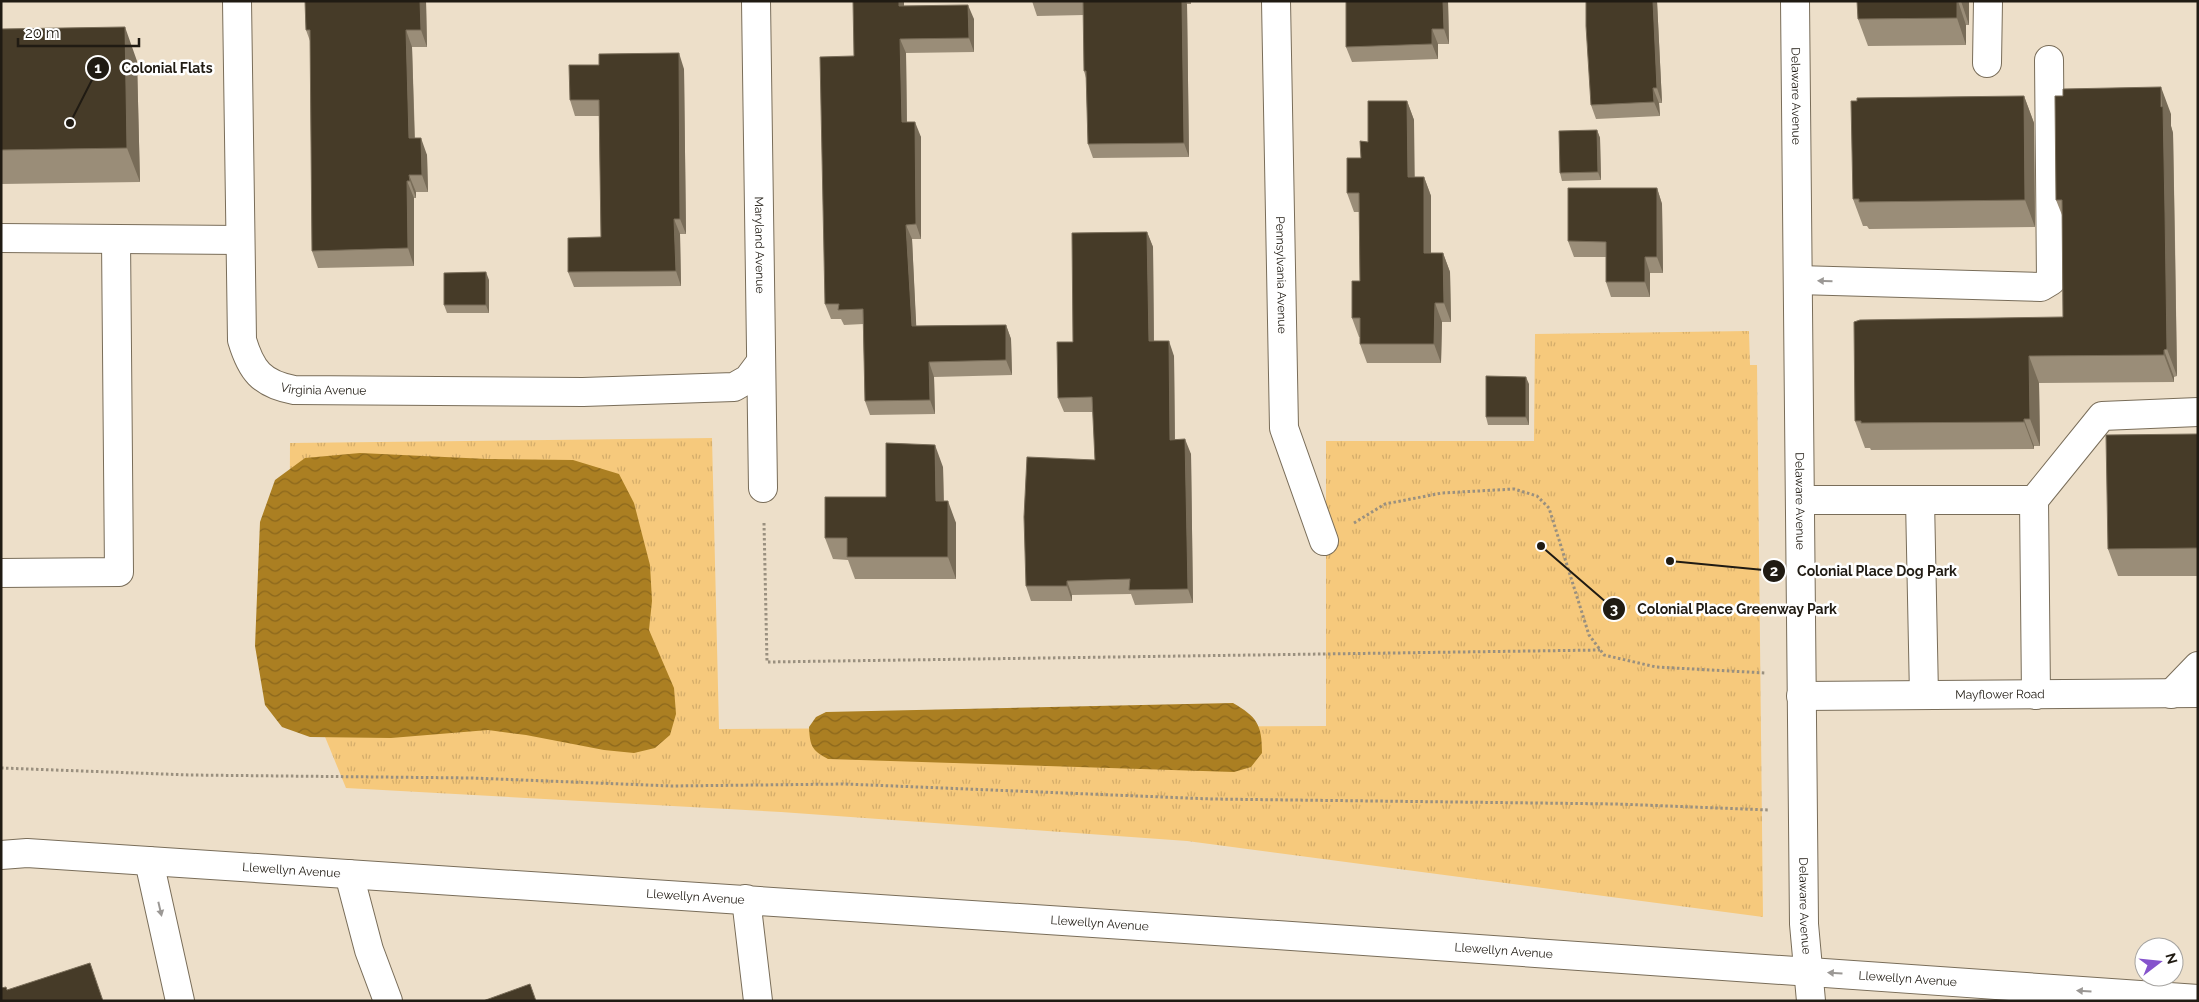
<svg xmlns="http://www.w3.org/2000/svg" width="2199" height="1002" viewBox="0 0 2199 1002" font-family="Raleway,sans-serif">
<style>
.park{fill:url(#park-tufts)}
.water{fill:url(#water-waves)}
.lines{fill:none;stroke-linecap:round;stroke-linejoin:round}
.minor-casing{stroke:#796d59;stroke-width:30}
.path{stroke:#9a907f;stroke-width:3;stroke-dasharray:2.5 2.5;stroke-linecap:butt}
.minor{stroke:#fff;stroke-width:28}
.wall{fill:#9a8d78}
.shaded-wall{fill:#786c58}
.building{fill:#463b28;stroke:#786c58}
.oneway{fill:#9b9895}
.labels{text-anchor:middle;stroke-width:5;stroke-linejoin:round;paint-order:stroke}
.street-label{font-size:12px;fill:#201b13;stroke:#fff}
.leader{fill:none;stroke:#201b13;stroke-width:2}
.callout-dot{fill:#201b13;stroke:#fff;stroke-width:2}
.mark-label{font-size:15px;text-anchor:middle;font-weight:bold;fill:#fff}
.callout-label{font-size:14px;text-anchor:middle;font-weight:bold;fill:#201b13;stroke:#fff;stroke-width:5;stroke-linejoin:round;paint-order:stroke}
</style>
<defs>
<pattern id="park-tufts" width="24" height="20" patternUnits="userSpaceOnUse" patternTransform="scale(1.25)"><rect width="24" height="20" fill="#f6c97c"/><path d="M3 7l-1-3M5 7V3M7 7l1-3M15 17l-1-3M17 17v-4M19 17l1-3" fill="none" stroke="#d3ac6a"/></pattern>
<pattern id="water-waves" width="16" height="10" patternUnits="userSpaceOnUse" patternTransform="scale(1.25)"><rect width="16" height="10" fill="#ab7f22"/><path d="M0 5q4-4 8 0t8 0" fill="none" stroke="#8b671c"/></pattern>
</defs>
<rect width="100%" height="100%" fill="#eddfc9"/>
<!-- park -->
<path class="park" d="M1749,331L1750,365H1757L1763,917L1187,841L781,812L346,788L289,649L290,443L712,438L719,729L1326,726V441H1534L1535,334Z"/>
<!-- water -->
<path class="water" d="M360,453L487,459L573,460L619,474L634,503L650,565L652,601L649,630L674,688L676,714L670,735L655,748L634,753L604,750L526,735L488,730L391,738L310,737L282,727L265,705L255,646L260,522L275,480L305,458Z
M1233,703C1257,717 1262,724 1262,753L1251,767L1234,772L828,759C811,750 810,745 809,727L816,717L826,712Z"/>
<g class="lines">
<!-- minor casing -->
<g class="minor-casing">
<g id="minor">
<path id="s1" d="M237,1L242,340C251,370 261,384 294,390L583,392L734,387L748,379L760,363"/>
<path id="s2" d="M756,1L763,488"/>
<path id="s3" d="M1276,1L1284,428L1324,541"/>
<path id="s4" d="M1795,1L1804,924L1811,1001"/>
<path d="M1987,63L1988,1"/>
<path d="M1,238L240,240"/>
<path d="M1798,280L2041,287L2051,281L2049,60"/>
<path d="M1800,500H2034L2036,695"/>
<path d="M1920,500L1924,695"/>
<path d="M2034,500L2102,416L2198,412"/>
<path d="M1,573L119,572L116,239"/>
<path d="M2171,694L2198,666"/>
<path id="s5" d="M1801,696L2198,693"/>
<path id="s6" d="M1,855L27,853L1277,935L2198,999"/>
<path d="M149,861L180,1001"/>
<path d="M349,874L369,950L388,1001"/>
<path d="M746,899L758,1001"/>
</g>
</g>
<!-- path -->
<path class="path" d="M764,523L767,662L1600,650
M1354,523L1385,504L1442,493L1514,489L1537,496L1549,508L1589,635L1604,655L1656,667L1766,673
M1,768L190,775L472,778L672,786L845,784L1211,799L1617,804L1769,810"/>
<!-- minor -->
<use href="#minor" class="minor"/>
</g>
<!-- wall -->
<path class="wall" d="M305,1H426L427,47H412L415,138L427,155L428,192H416V198H414V266L318,268L312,251L310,41L306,30Z
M1032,1H1191V4H1187L1189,157L1093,158L1088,144L1086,78L1084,71V15L1037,16Z
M1346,1H1448L1449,44H1438V59L1352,62L1346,47Z
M1586,1H1657L1662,103H1659L1660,116L1596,119L1591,105Z
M1857,1H1969V25H1966V45L1868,46L1858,19Z
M904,6L974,19V52L906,53L907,122L921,137V239H912L916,326L1006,325L1011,339L1012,375L934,377L935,414L870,415L865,401L863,324L844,325L841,319H831L825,304L854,56Z
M1,29L137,61L140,182L1,184Z
M684,69L686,234H680L681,286L574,287L568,272L601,237L599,116H575L570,100Z
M2024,96L2034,123L2035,227L1869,229L1867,226H1863L1853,199Z
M1407,101L1414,120V177H1424L1431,196V253H1443L1450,272L1451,322H1442L1441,363H1367L1360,344V337H1359L1352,318L1360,281L1359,212H1354L1347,193L1368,142Z
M2171,114V126L2173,133L2175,239L2177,376L2174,377V382L2039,383L2040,446H2034V449L1871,450L1870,448H1865L1855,421L2063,317L2062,215L2056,200Z
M1597,130L1600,138L1601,180L1562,181L1560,173Z
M1657,188L1662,204L1663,273H1650V297H1611L1606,282V257H1574L1568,241Z
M1147,232L1153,247L1154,341L1174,356L1175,439L1191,454L1193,603L1135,605L1131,594L1072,595V601H1031L1026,586L1095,460L1093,412H1064L1058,398L1073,342Z
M489,280V313H447L444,305Z
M1529,384V425H1488L1486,417Z
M2198,434V576H2118L2108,549Z
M943,467L944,501L956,523V579H855L848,560L833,559L825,538L886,497Z"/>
<!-- shaded-wall -->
<path class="shaded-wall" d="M420,1H426L427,47L421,30Z
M899,1H904V20L899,6Z
M1182,1H1186L1187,4L1189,157L1184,143Z
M1443,1H1448L1449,44L1444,29Z
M1653,1H1657L1662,103L1657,88Z
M1957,1H1958L1966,25V45L1957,18Z
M1961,1H1969V25Z
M968,5L974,19V52L969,38Z
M125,27L137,61L140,182L127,148Z
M1432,29L1438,44V59L1432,44Z
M406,30L412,47L415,155L409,138Z
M900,39L906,53L907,137L902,122Z
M679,53L684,69L686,234L680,219Z
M2161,87L2171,114V126L2173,133L2177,376L2167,349Z
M1653,88L1659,103L1660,116L1654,102Z
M2024,96L2034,123L2035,227L2025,200Z
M1407,101L1414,120L1415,196L1408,177Z
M915,122L921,137V239L916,224Z
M1597,130L1600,138L1601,180L1598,172Z
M421,138L427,155L428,192L422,175Z
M409,175L416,192V198L410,181Z
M1424,177L1431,196V272L1424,253Z
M407,181L414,198V266L408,248Z
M1657,188L1662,204L1663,273L1657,257Z
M674,219L680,234L681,286L676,271Z
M906,225L912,239L917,341L912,326Z
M1147,232L1153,247L1154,356L1149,341Z
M1443,253L1450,272L1451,322L1444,303Z
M1645,257L1650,273V297L1645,282Z
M486,272L489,280V313L486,305Z
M1435,303L1442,322L1441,363L1434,344Z
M1006,325L1011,339L1012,375L1006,360Z
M1169,341L1174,356L1175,454L1170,440Z
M2164,350L2174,377V382L2164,355Z
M2029,356L2039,383L2040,446L2030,419Z
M929,362L934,377L935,414L930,400Z
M1526,377L1529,384V425L1526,417Z
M2024,419L2034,446V449L2024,422Z
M1185,439L1191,454L1193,603L1188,589Z
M935,445L943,467L944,523L936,501Z
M948,501L956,523V579L948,557Z
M1067,581L1072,595V601L1067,586Z"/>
<!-- building -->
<path class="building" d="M305,1H420L421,30H406L409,138H421L422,175H409L410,181H407L408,248L312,251L310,30H306Z
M853,1H899V6L968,5L969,38L900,39L902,122H915L916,224L906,225L912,326L1006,325V360L929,362L930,400L865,401L863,309L838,310L839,304H825L820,57L854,56Z
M1083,1H1182L1184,143L1088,144L1086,71H1084Z
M1346,1H1443L1444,29H1432V44L1346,47Z
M1586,1H1653L1657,88H1653L1654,102L1591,105L1586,26Z
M1857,1H1957V18L1858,19Z
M125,27L127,148L1,150V29Z
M679,53L680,219H674L676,271L568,272V238L601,237L599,100H570L569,65H599V54Z
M2161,87V107L2163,106L2165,212L2167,349L2164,350V355L2029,356L2030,419H2024V422L1861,423V421H1855L1854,322L1860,320L2063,317L2062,200H2056L2055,96H2063V89Z
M2024,96L2025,200L1859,202V199H1853L1851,101H1857V98Z
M1368,101H1407L1408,177H1424V253H1443L1444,303H1435L1434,344H1360V318H1352V281H1360L1359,193H1347V158H1361L1360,141L1368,142Z
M1597,130L1598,172L1560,173L1559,131Z
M1568,188H1657V257H1645V282H1606V242L1568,241Z
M1147,232L1149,341H1169L1170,440L1185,439L1188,589L1129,590L1130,579L1067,581V586H1026L1024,517L1027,457L1095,460L1092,397L1058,398L1057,342H1073L1072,233Z
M486,272V305H444V273Z
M1486,376L1526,377V417H1486Z
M2198,434V548L2108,549L2106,435Z
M886,443L935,445L936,501H948V557H847V538H825V497H886Z
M90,963L103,1001H1V988L6,987L7,990Z
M530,984L536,1001H483Z"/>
<!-- one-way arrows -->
<defs><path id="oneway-solid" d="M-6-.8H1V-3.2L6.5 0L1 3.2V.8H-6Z" transform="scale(1.25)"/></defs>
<g class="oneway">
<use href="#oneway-solid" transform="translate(1825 281) rotate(-178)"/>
<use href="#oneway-solid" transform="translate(160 909) rotate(77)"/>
<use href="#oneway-solid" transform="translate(1835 973) rotate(-176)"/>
<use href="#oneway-solid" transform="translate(2084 991) rotate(-176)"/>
</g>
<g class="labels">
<!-- street labels -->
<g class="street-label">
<text dy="4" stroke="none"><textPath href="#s4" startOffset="95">Delaware Avenue</textPath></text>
<text dy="4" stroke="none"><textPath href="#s2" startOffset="244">Maryland Avenue</textPath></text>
<text dy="4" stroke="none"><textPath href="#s3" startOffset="274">Pennsylvania Avenue</textPath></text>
<text dy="4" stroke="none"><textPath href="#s1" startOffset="446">Virginia Avenue</textPath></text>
<text dy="4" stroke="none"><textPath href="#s4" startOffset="500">Delaware Avenue</textPath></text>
<text dy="4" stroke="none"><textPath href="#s5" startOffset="199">Mayflower Road</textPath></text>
<text dy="4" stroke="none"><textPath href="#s6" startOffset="291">Llewellyn Avenue</textPath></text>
<text dy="4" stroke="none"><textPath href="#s6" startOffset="696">Llewellyn Avenue</textPath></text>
<text dy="4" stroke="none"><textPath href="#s4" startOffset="905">Delaware Avenue</textPath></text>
<text dy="4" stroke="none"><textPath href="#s6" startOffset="1101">Llewellyn Avenue</textPath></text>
<text dy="4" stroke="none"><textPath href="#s6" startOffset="1506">Llewellyn Avenue</textPath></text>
<text dy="4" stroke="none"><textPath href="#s6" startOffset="1911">Llewellyn Avenue</textPath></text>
</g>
</g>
<!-- callouts -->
<path class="leader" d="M70 123L98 68M1670 561L1774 571M1541 546L1614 609"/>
<g class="callout-dot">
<circle cx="70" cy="123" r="5"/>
<circle cx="1670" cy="561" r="5"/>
<circle cx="1541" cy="546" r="5"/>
<circle cx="98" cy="68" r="12"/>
<circle cx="1774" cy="571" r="12"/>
<circle cx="1614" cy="609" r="12"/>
</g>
<g class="mark-label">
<text x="98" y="73">1</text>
<text x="1774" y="576">2</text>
<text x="1614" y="614">3</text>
</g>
<g class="callout-label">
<text x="167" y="73">Colonial Flats</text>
<text x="1877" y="576">Colonial Place Dog Park</text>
<text x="1737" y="614">Colonial Place Greenway Park</text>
</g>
<!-- border -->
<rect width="2199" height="1002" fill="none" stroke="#201b13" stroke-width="5"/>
<!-- north arrow -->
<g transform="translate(2159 962) rotate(74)"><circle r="24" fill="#ffffff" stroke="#a6a4a1"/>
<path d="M0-4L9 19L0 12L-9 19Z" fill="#8553cc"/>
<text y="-8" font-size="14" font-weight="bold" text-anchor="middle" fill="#201b13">N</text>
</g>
<!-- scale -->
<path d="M18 38v8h121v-8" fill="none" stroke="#201b13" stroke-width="2.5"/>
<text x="25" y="38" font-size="15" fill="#201b13" stroke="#ffffff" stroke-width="4" paint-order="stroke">20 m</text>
</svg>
